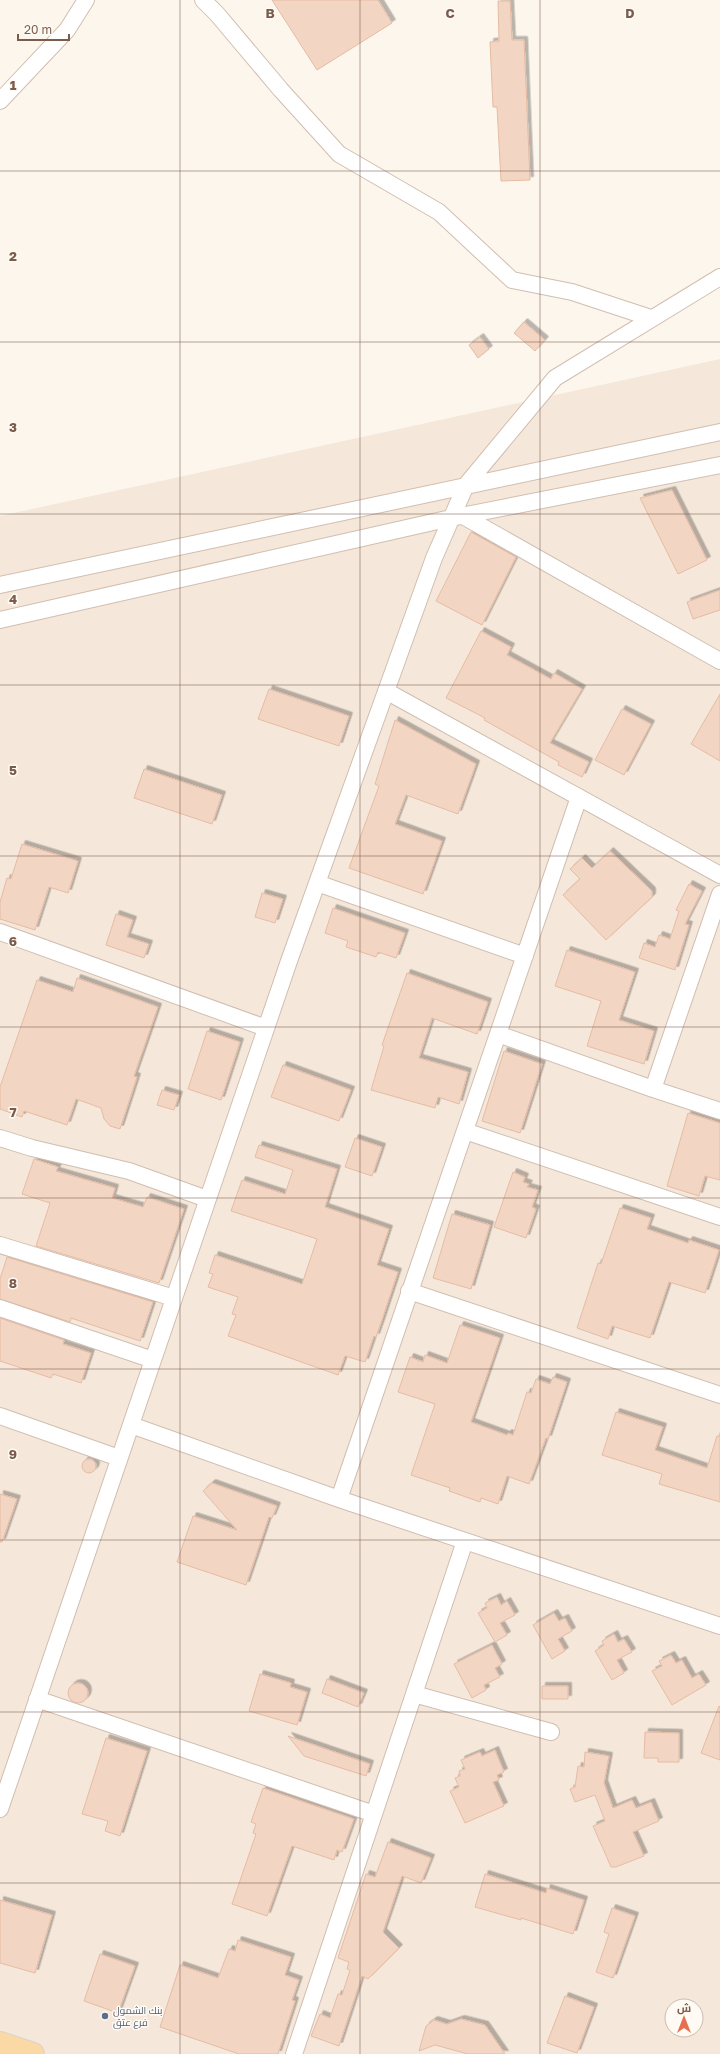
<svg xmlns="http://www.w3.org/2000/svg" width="720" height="2054" viewBox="0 0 720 2054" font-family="'Golos Text',Cairo,sans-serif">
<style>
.residential{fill:#f5e8da;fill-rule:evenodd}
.building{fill:#f3d5c3;stroke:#e6bba3;filter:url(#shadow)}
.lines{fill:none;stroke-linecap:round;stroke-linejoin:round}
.minor-casing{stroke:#d1beb0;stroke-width:18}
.primary-casing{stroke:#dad1cd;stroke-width:24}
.minor{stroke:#fff;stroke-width:16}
.primary{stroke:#fbd9a5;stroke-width:22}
.grid{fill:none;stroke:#7a5c4d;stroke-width:1;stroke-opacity:0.55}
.service-dot{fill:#5c6f8a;stroke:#fffaf3;stroke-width:1.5}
.labels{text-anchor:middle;stroke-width:3;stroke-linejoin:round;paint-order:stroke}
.service-label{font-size:10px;fill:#4e5e75;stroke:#fffaf3;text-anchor:start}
.grid-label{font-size:13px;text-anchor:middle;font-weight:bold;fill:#7a5c4d;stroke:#fffaf3;stroke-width:3;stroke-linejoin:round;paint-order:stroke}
</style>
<defs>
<filter id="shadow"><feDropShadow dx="3.5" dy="-3.5" stdDeviation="0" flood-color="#0004"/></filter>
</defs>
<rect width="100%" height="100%" fill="#fdf6ec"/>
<!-- residential -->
<path class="residential" d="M720,359V2054H0V516ZM672,2006H696V2030H672Z"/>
<!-- building -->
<path class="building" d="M272,0H378L392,23L317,70Z
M498,1H510L512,40H524L530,180L501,181L497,107H493L490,42L499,41Z
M524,322L545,340L535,351L514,333Z
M480,337L489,349L478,358L469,345Z
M672,490L707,560L678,574L640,498Z
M471,532L516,557L482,625L436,601Z
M720,590V610L693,619L687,602Z
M481,631L511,647L507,655L551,679L554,673L582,689L550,743L589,762L582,777L558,765L559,762L484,720L485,718L446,698Z
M269,689L349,716L339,746L258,719Z
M720,694V761L691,744Z
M622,709L651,724L624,775L595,760Z
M395,720L476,764L458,814L406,795L395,824L442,841L423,894L349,868L379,786L375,784Z
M144,769L222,795L212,824L134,798Z
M22,844L78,861L68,893L49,887L35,930L0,919V902L7,878L11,879Z
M610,851L652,891V897L606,940L563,895L580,879L570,869L582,858L592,868Z
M689,884L702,891L685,924L689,925L675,970L639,958L644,943L655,947L659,935L670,939L679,911L676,910Z
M262,893L283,899L275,923L255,917Z
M333,908L405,933L396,958L378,952L376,957L346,947L348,941L325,933Z
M116,914L133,920L127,937L149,944L144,958L106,945Z
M567,950L635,972L619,1020L654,1031L644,1064L587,1046L601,1001L555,986Z
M407,973L488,1002L477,1034L432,1018L419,1058L468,1072L459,1104L438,1097L435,1108L371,1090L384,1046L382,1045Z
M77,978L158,1007L134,1076L137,1077L120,1129L110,1126L104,1119L101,1108L76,1099L67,1125L24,1111L22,1117L0,1109V1087L37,980L73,992Z
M207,1031L240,1042L221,1100L188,1089Z
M504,1051L542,1064L520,1133L482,1121Z
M283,1065L351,1090L339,1121L271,1097Z
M162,1090L179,1095L174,1110L157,1105Z
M688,1113L720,1123V1180L705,1176L699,1196L667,1186Z
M355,1138L382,1147L372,1176L345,1167Z
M259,1145L337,1169L325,1207L389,1229L377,1265L398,1272L382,1320L376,1337L374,1336L365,1362L345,1356L338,1375L228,1336L236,1315L232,1314L238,1297L208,1287L213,1274L209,1273L215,1255L302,1284L317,1239L231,1211L242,1180L285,1194L293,1170L255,1157Z
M34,1159L58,1167L56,1171L115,1188L112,1198L143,1207L147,1197L184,1209L159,1283L36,1246L50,1203L22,1194Z
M513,1172L525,1177L523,1182L529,1184L527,1187L538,1190L532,1207L536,1209L526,1238L494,1227Z
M620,1208L651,1218L647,1229L688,1243L689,1240L719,1250L705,1293L669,1282L650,1338L612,1326L608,1339L577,1328L598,1263L601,1264Z
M452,1214L490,1225L471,1289L433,1278Z
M7,1257L153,1302L140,1341L71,1318L70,1322L0,1299V1279Z
M0,1318L64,1340L63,1344L91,1353L81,1383L53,1374L51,1378L0,1361Z
M460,1325L500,1338L471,1422L507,1435L508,1433L513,1435L527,1392L531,1393L536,1379L550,1384L553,1377L567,1382L548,1439L546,1438L529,1484L507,1476L498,1504L481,1498L480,1502L449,1491L450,1488L411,1475L435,1404L398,1392L410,1357L423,1362L425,1355L447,1363Z
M616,1412L663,1427L655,1450L707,1468L717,1436H720V1502L659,1484L662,1474L602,1455Z
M82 1466a7 7 0 1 1 14 0a7 7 0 1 1-14 0Z
M212,1483L277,1506L272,1518L269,1517L246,1585L177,1562L193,1516L237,1530L203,1491Z
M0,1494L17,1499L2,1542H0Z
M497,1597L501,1605L507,1601L515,1615L500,1623L507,1635L495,1642L478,1613L487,1608L485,1603Z
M554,1613L559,1621L565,1618L572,1631L558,1639L565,1651L552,1659L533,1625Z
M614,1634L618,1642L624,1639L632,1652L617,1660L624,1673L612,1680L595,1651L604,1645L602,1641Z
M492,1645L502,1664L495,1668L500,1677L484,1685L486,1690L472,1698L454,1664Z
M671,1655L676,1663L682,1660L692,1678L699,1674L706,1685L672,1705L652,1671L662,1666L659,1661Z
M260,1674L291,1683L290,1687L307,1692L297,1725L249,1711Z
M327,1679L364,1693L358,1707L322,1693Z
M68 1693a10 10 0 1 1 20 0a10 10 0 1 1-20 0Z
M542,1686H568V1699H542Z
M719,1706L720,1707V1760L701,1753Z
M645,1732L679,1733V1762H658V1758H644Z
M288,1736L370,1764L366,1776L304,1756Z
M106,1738L147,1751L120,1836L105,1831L108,1821L82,1814Z
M495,1750L504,1772L497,1775L499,1780L493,1782L504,1806L465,1823L450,1791L459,1787L455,1778L460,1776L459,1771L465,1769L461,1760L480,1752L482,1756Z
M585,1752L609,1756L604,1783L613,1808L632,1800L636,1808L651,1802L659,1821L633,1832L644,1856L616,1867H611L593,1826L605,1821L595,1795L575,1802L570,1789L575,1787L578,1766L584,1767Z
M263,1788L354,1819L342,1852L337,1850L334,1860L292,1846L267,1916L232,1904L256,1834L253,1833L256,1824L251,1822Z
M388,1842L431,1858L421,1883L402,1876L383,1932L399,1948L368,1979L362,1976L339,2046L311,2036L320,2014L330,2018L338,1994L342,1995L350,1970L347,1969L349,1962L338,1958L366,1874L375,1877Z
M485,1874L546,1893L547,1888L584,1900L573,1934L521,1918V1920L475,1907Z
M0,1900L52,1915L35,1973L0,1963Z
M612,1908L635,1916L613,1978L596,1972L609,1934L604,1932Z
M238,1940L291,1957L285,1975L299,1980L292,2000L295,2001L278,2054H239L160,2027L180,1965L218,1978L229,1949L235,1951Z
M100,1954L135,1966L118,2013L84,2001Z
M565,1996L594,2007L577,2053L547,2043Z
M461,2019L485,2025L505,2054H468L435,2045L419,2051L426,2026L434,2020L447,2024Z"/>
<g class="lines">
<!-- minor casing -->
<g class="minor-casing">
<path id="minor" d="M203,0L217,14L281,90L339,154L439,212L512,280L572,292L651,318
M0,101L67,30L86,0
M463,516L720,661
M0,585L720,432
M0,620L451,518L720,465
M386,691L720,875
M317,883L525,956
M0,932L266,1028
M498,1034L653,1089L720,1111
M653,1089L720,894
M465,1131L720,1217
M0,1138L32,1148L129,1171L207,1199
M0,1245L174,1298
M409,1291L720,1395
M0,1308L153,1360
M0,1416L119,1458
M131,1425L339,1499L720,1626
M339,1499L579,797
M414,1694L551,1732
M37,1699L374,1814
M0,1809L289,961L434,558L466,485L555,378L720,277
M294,2054L465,1541"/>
</g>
<!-- primary casing -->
<g class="primary-casing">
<path id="primary" d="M0,2043L33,2054"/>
</g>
<!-- minor -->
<use href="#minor" class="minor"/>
<!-- primary -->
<use href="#primary" class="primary"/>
</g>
<!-- grid -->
<path class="grid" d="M180,0V2054M360,0V2054M540,0V2054M0,171H720M0,342H720M0,514H720M0,685H720M0,856H720M0,1027H720M0,1198H720M0,1369H720M0,1540H720M0,1712H720M0,1883H720"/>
<!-- markers -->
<circle class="service-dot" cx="105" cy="2016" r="4"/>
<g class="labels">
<!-- service labels -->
<g class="service-label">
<text x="113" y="2014">بنك الشمول<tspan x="113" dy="12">فرع عتق</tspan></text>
</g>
</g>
<g class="grid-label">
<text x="270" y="18">B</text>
<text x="450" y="18">C</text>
<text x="630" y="18">D</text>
<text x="13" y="90">1</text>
<text x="13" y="261">2</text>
<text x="13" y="432">3</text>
<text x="13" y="604">4</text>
<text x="13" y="775">5</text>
<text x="13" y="946">6</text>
<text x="13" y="1117">7</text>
<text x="13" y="1288">8</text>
<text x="13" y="1459">9</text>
</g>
<!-- north arrow -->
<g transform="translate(684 2018)"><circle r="19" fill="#fffaf3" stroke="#cabbb1"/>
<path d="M0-3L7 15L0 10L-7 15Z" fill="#e76f51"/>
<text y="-6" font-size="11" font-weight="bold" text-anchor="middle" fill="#7a5c4d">ش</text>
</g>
<!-- scale -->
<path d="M18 34v6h51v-6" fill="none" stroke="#7a5c4d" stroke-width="2"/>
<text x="24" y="34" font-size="12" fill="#7a5c4d" stroke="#fffaf3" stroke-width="3" paint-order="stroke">20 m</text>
</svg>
